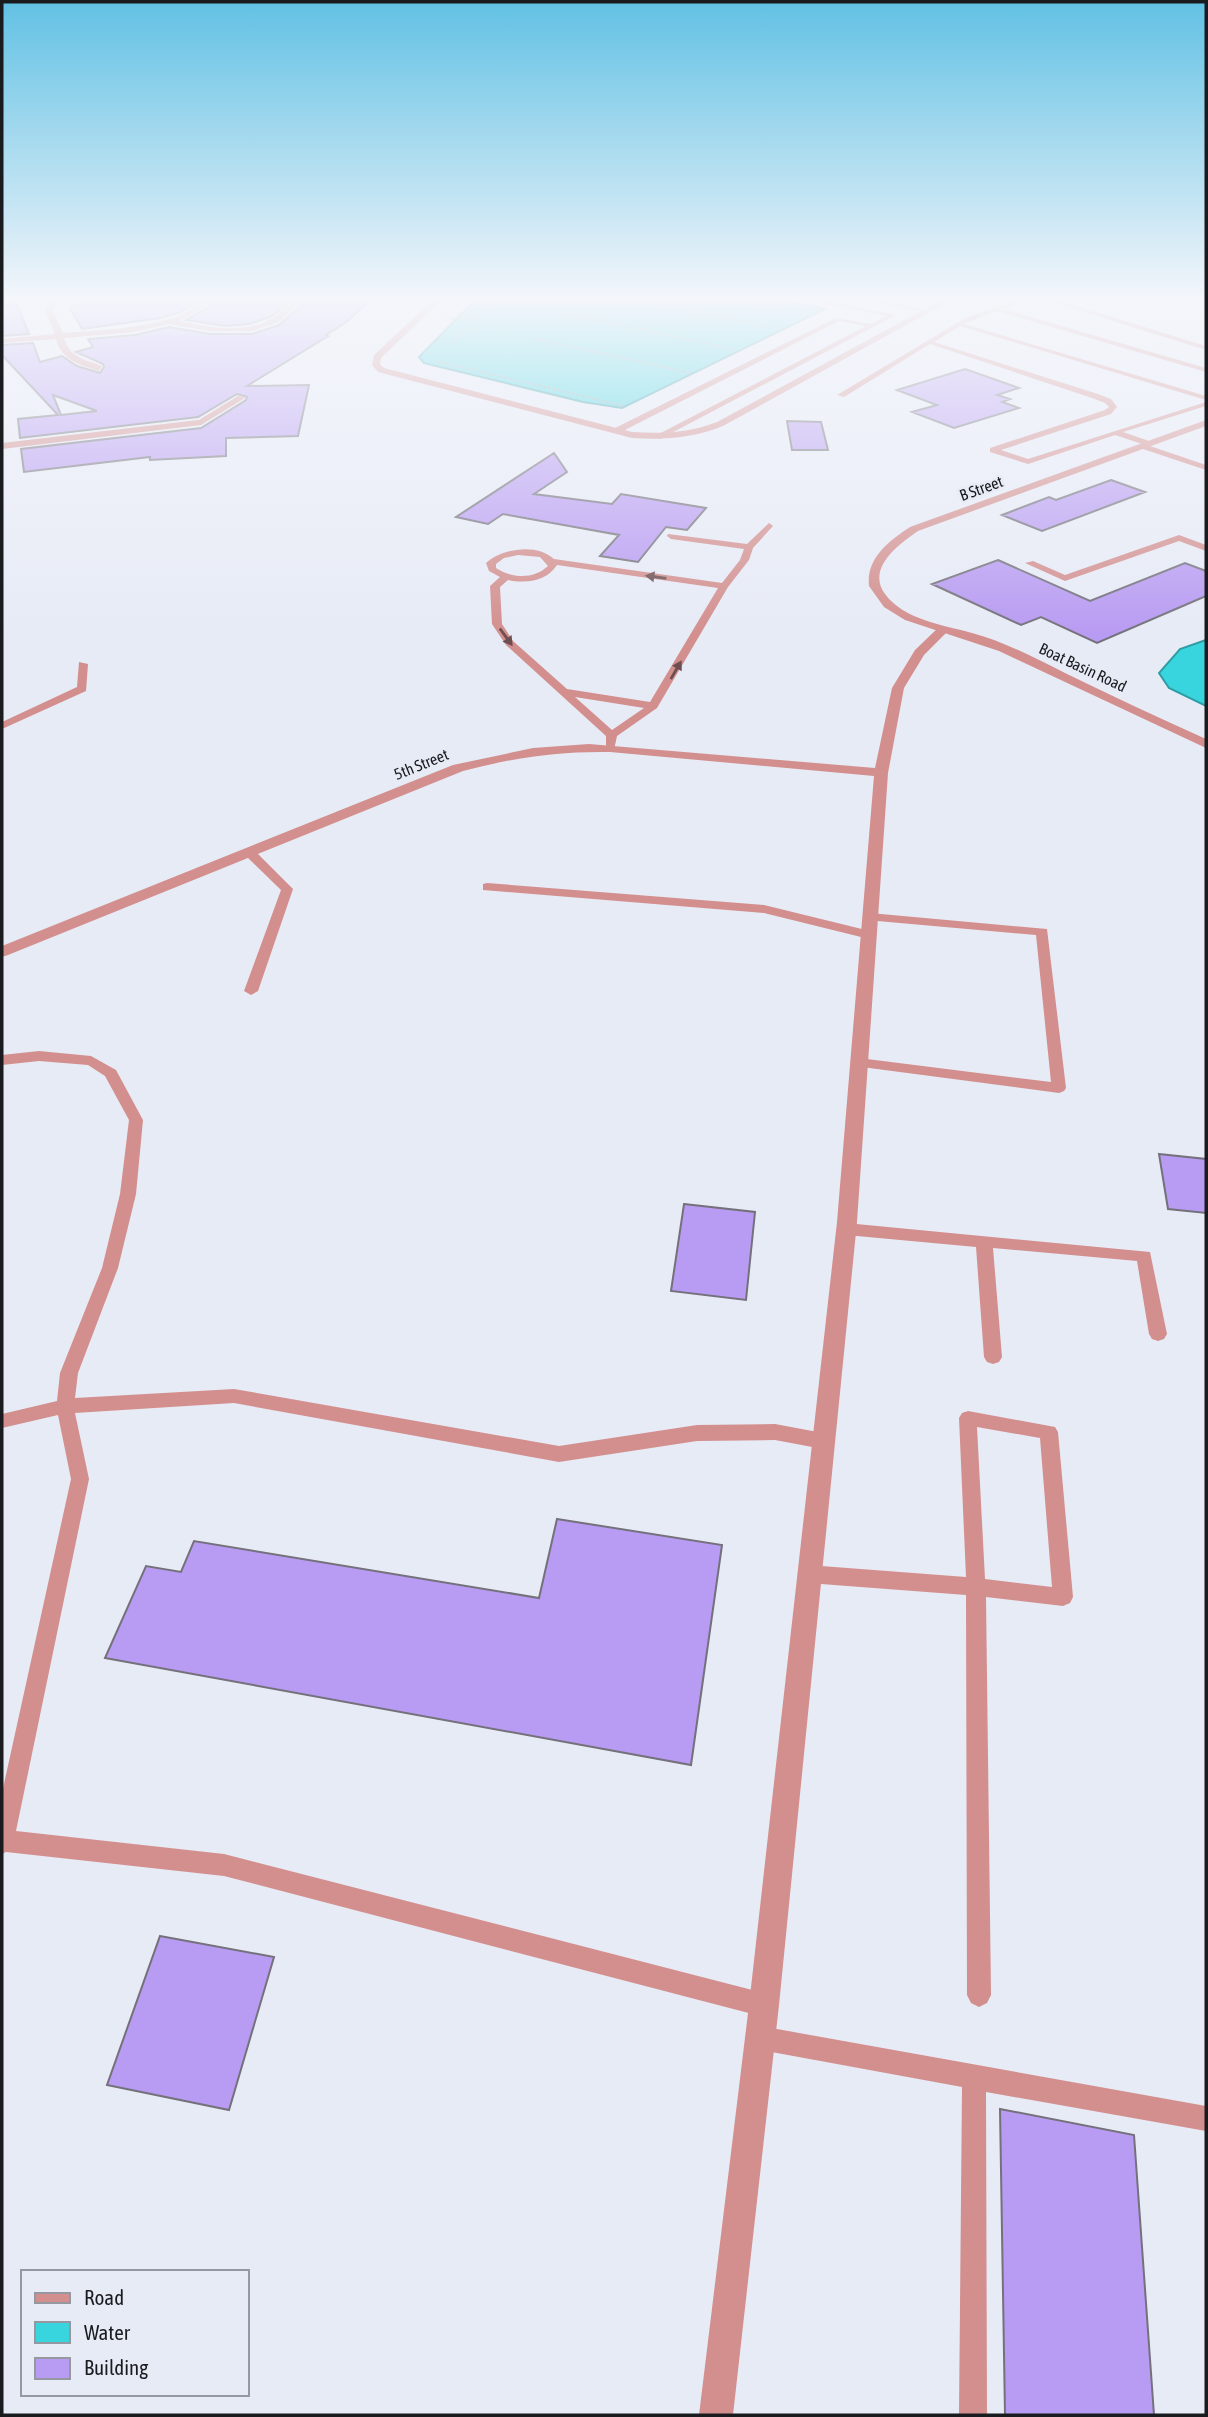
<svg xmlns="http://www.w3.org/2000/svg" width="1208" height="2417" viewBox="0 0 1208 2417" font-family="'Asap Condensed',sans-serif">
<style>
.water{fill:#38d5de;stroke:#2f9da5;stroke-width:2}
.building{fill:#b89bf2;stroke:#74717b;stroke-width:2;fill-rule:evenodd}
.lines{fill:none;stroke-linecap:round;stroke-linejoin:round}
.path{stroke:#9da0a8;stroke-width:2;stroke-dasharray:2.5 2.5;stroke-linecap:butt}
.service{fill:#d38f8e;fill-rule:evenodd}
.minor{fill:#d38f8e;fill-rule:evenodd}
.tertiary{fill:#d38f8e;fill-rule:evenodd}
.oneway{fill:#6d4f51}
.labels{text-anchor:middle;stroke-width:5;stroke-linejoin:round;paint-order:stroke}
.far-street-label{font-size:16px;fill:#1a1b1f;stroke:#e7ebf6}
</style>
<rect width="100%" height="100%" fill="#e7ebf6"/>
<!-- water -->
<path class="water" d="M478,297H766L825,309L622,408L583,402L424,363L419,357Z
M1206,640V706L1169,688L1159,673L1180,649Z"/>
<!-- building -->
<path class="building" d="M2,297H14L29,334L2,336Z
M97,297H165L201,300L181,312L161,318L82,329L70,308L83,300Z
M249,297H296L270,317L249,324L225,326L186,320L219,301L242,302Z
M311,297H375L345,323L326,335L328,336L247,386L309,385L298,436L226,438V456L150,460V457L24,472L21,449L201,428L246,400L247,397L237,394L198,417L20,438L18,419L58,415L2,355V345L33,343L40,362L62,356L77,366L100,373L104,367L103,364L76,352L93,347L88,339L135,335L169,327L210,334H252L279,325ZM53,395L97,411L61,415Z
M965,369L1019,388L997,395L1010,399L1002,402L1019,408L954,428L912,412L937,405L897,390Z
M787,421L821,422L828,450H792Z
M554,453L567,472L534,494L612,504L621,494L706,508L687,530L666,527L638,562L600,556L619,535L503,514L488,524L456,517Z
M1111,480L1145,492L1042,531L1002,515L1049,497L1056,500Z
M998,560L1090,601L1185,563L1206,571V596L1097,643L1041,617L1021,625L932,584Z
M1159,1154L1206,1159V1213L1168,1209Z
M684,1204L755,1212L746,1300L671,1291Z
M557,1519L722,1545L691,1765L105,1658L146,1566L181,1572L194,1541L539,1598Z
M160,1936L274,1957L229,2110L107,2085Z
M1000,2109L1134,2135L1154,2415H1005Z"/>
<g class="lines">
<!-- path -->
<path class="path" d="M619,297L779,329
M729,297L782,308
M561,312L736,350
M447,318L473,320
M532,338L691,373
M451,344L496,297
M436,361L624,406"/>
<!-- service -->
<path class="service" d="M792,297H807L896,315L660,439L653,437L866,326L839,321L619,433H613V429L836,318L871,324L887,316Z
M852,297H866L931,311L928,313Z
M1026,297H1036L1003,309L1206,368V372L997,311L964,324L1206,396V400L960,326L934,342L1098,394L1111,399L1117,407L1111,414L1001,450L1028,459L1206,402V406L1123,432L1152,442L1150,446L1206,465V470L1140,448L1142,444L1115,435L1028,464L990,452V448L1105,410L1109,407L1105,403L1092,398L930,344L844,397L837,395L967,317Z
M1036,297H1047L1206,346V350Z
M238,396L245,398L201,425L194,423Z
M769,523L773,526L753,548L749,560L728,587L657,708L617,736L614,750H606V736L506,645L492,624L490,586L500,577L489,571L486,563C503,548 537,543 554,559L722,583L740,560L744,549L671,539L667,536L668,534L747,544ZM518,555L540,557L548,566C534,579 513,579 496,568V564L504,558ZM557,565L718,588L650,702L567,689L513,641L502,624L500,587L508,580C526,584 547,581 557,565ZM575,697L644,708L612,730Z
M1179,535L1206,545V551L1179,541L1065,581L1025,563L1033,561L1065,575Z
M79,662L88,664L86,691L2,729V722L77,687Z
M249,848L253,849L293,889L258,991L251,995L244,991L281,890L245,855L243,852Z
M487,883L764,905L874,932L875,935L869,939L764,913L483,890V884Z
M870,913L1047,929L1066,1088L1064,1091L1059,1093L854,1066L852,1063L854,1060L859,1058L1051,1082L1036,935L866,920V914Z
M39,1051L91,1056L116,1070L143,1120L136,1194L118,1268L78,1373L75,1398L234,1389L559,1446L697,1425L775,1424L823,1433L829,1436L832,1441L829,1446L823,1449L775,1440L697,1441L559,1462L234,1403L75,1413L89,1479L16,1831L224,1854L764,1993L772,1997L776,2005L772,2013L764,2017L224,1876L6,1852L2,1854V1793L71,1479L58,1415L2,1428V1414L57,1401L60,1373L102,1268L120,1194L129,1120L105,1076L88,1065L39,1061L2,1065V1055Z
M846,1223L1150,1252L1167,1334L1164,1339L1158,1341L1152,1339L1149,1334L1137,1261L993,1248L1002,1357L999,1362L993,1364L987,1362L984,1357L976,1247L846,1235L838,1229Z
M968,1411L1055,1427L1058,1432L1073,1597L1070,1603L1063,1606L986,1597L991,1995L987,2003L979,2007L971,2003L967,1995L966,1595L808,1583L801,1580L798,1574L801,1568L808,1565L966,1577L959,1418L962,1413ZM977,1427L1040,1438L1052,1587L985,1579Z
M760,2026L1206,2106V2131L986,2092L987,2415H959L962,2087L760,2050L751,2047L748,2038L751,2029Z"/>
<!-- minor -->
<path class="minor" d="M53,297H61L53,311L63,333C101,330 139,329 176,317C192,312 202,297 220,297L179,321C207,327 244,335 271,319C284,312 292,297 308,297L277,323L251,331H210L169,324L134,332L64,338C69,357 86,360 102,366L99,371C80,365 61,360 56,339L2,343V339L55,334L45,311Z
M198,420L203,423L201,425L2,449V443Z
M939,627L949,630L924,655L904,688L888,773L857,1222L779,2005L733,2415H699L749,2005L837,1222L874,776L610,752C559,751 512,758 463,771L8,955L2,957V946L453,765L533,748L589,744L875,768L892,688L915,650Z"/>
<!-- tertiary -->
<path class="tertiary" d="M436,297H445L381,358L380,364L384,368L632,432C662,434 689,433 717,422L947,297H957L723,426C693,438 664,440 632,438L378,372L372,365L374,355Z
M1206,420V426L918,531C899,544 866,568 885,594C904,620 944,625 972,633C1005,642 1035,658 1065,673C1112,696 1159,718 1206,739V748L999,651L905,620L884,607L869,586C866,558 889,541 910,527Z"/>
</g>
<!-- one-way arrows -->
<defs><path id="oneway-solid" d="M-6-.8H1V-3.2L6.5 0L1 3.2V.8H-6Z" transform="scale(1.75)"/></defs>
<g class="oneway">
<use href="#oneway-solid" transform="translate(656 577) rotate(-172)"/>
<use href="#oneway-solid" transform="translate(506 637) rotate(54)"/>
<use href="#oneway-solid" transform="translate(676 670) rotate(-60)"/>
</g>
<!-- sky -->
<linearGradient id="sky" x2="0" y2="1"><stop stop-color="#61c1e4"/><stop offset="0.47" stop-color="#f4f6fb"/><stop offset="1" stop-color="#f4f6fb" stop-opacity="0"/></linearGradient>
<rect width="1208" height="636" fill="url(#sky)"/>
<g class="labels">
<!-- far-street labels -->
<g class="far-street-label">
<text transform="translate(981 488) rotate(-20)" y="6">B Street</text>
<text transform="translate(1083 667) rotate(25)" y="6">Boat Basin Road</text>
<text transform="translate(421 764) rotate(-22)" y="6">5th Street</text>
</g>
</g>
<!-- border -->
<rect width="1208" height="2417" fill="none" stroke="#1a1b1f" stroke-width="7"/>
<!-- legend -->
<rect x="21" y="2270" width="228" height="126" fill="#e7ebf6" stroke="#9598a0" stroke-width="2"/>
<rect x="35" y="2293" width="35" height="10" fill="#d38f8e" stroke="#9598a0" stroke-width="2"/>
<text x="84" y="2305" font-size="21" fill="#1a1b1f">Road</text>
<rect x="35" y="2322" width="35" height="21" fill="#38d5de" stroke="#9598a0" stroke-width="2"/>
<text x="84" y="2340" font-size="21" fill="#1a1b1f">Water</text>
<rect x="35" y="2358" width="35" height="21" fill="#b89bf2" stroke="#9598a0" stroke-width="2"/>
<text x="84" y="2375" font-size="21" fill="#1a1b1f">Building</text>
</svg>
